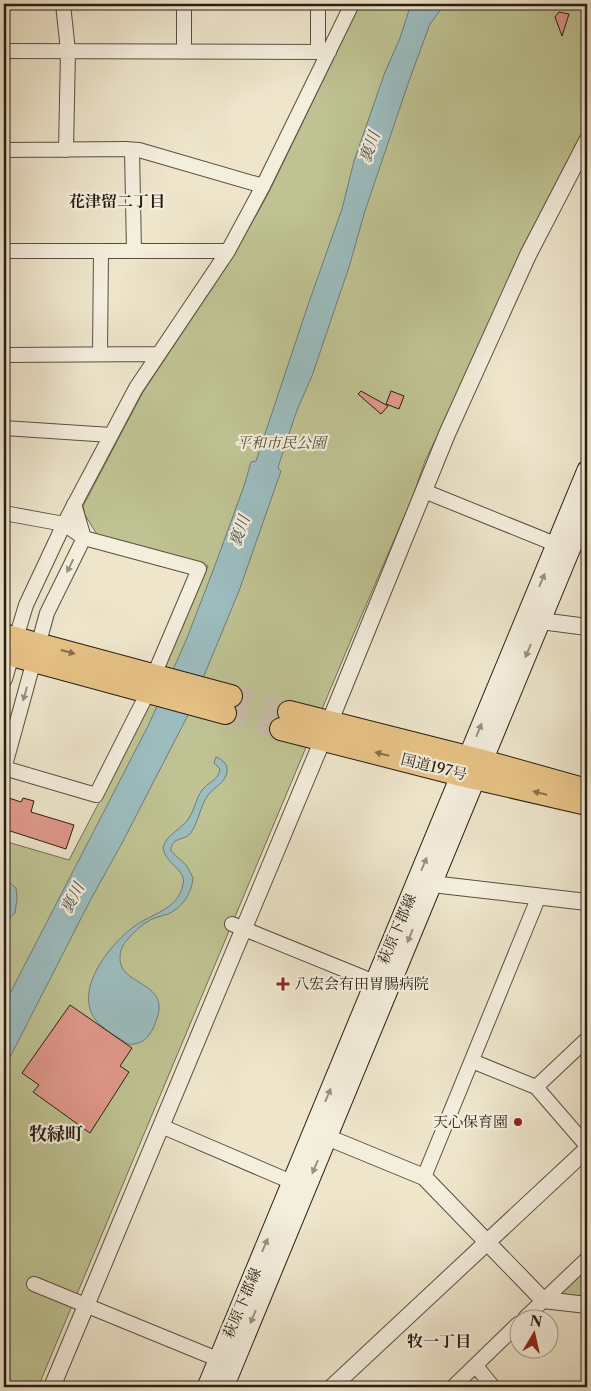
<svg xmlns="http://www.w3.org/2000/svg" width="591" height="1391" viewBox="0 0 591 1391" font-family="'Libre Caslon Text','Noto Serif JP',serif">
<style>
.green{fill:#bfc393;stroke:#737053}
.water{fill:#9cbdc0;stroke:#6d7d7b}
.building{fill:#e2998d;stroke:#271d13}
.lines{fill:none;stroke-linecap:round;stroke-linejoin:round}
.trunk-tunnel{stroke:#c6bda6;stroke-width:22;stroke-dasharray:22 11;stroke-linecap:butt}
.minor-casing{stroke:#594f41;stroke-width:16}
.tertiary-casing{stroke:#594f41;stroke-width:18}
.secondary-casing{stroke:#271d13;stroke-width:21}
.trunk-casing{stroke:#271d13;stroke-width:24}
.minor{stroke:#f4eedd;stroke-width:14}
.tertiary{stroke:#f4eedd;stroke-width:16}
.secondary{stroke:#f4eedd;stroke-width:19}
.trunk{stroke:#e7c286;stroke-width:22}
.oneway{fill:#989082}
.oneway2{fill:#87704c}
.poi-dot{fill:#8f2418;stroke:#f4eedd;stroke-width:2}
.labels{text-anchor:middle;stroke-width:4.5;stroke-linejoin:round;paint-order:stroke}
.park-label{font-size:15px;font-style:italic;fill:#554f39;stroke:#f4eedd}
.street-label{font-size:15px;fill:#271d13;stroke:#f4eedd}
.poi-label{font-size:15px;fill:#271d13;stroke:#f4eedd;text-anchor:start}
.water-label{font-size:16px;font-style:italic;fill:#505550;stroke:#f4eedd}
.neighbourhood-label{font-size:16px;font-weight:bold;fill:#271d13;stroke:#f4eedd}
.quarter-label{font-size:18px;font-weight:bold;fill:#271d13;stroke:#f4eedd}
</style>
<rect width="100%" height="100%" fill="#eee5cb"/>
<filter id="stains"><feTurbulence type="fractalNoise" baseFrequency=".004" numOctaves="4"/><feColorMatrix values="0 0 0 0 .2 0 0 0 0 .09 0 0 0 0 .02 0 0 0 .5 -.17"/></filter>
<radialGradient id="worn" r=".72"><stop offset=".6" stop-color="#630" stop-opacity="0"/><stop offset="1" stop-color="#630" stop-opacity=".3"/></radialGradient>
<!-- green -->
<path class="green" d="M360,4H587V125L527,244L466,378L425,461L413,496L351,640L38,1387H4V841L69,860L145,714L208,566L98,536L85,515L83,506L143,392L233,257L268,194Z
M587,1264V1297L561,1295V1290Z"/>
<!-- water -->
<path class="water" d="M411,4H445L430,24L409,81L365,211L349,267L312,376L297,410L280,461L278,468L281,471L239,591L187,717L121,845L92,897L4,1069V1005L149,724L187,638L214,568L244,486L251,462L256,461L309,302L342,209L354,161L385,72L400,38Z
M216,757C222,760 228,763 227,771C226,783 214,787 208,795C201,804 197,826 190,834C183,841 171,837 171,851L187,866L193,878C192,893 182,908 168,914C162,916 156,917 150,920C141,925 134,932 127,940C123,944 120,951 120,957C118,985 167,981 158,1015C156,1022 153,1031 148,1036C144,1042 135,1045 128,1044C119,1038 101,1028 95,1019C74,989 109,946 132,928C151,913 177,911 183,885C187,869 165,865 163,847C167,834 182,829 189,818C195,809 196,797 203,789C209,782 219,779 220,769L214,763Z
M4,878L16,888L17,899L15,913L6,921L4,920Z"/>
<!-- building -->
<path class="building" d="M559,12L569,14L562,36L555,17Z
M361,391L388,406L381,414L358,394Z
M391,391L404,396L399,409L386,404Z
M9,798L21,802L23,798L34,801L31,812L74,825L66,849L4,829V815Z
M70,1005L132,1048L120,1066L129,1072L90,1133L33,1092L39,1085L22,1073Z"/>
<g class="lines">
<!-- trunk-tunnel -->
<path class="trunk-tunnel" d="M231,696L289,712
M225,713L281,729"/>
<!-- minor casing -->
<g class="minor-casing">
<path id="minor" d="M63,4L68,51L66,150
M184,4V52
M318,4V52
M4,51L329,52
M4,150L125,149L139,150L263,186
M132,150L134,251
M4,251H228
M100,354L101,251
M4,355L159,354
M4,428L111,435
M424,491L565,548
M4,513L64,524L84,538L199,569L154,675
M14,645L26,605L64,524L136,388L228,251L263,186L352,4
M4,768L96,795L148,692
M4,769L47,613L84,538L74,504
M232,924L382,985
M472,1061L536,1087L587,1146
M536,1087L587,1039
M161,1126L301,1186
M424,1177L539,896
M34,1284L227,1363
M525,1318L587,1259
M476,1366L493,1387
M453,1387L518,1324"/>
</g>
<!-- tertiary casing -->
<g class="tertiary-casing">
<path id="tertiary" d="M531,617L541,621L587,627
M4,679L11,655
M330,721L447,434L528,255L587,141
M432,884L587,902
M317,1133L424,1177L543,1300L587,1305
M52,1387L323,739
M332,1387L587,1149"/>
</g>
<!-- secondary casing -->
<g class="secondary-casing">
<path id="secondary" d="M207,1387L587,470
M224,1387L587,509"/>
</g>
<!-- trunk casing -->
<g class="trunk-casing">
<path id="trunk" d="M4,635L231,696
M4,653L225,713
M289,712L483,761L580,788
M281,729L461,775L587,804"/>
</g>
<!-- minor -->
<use href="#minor" class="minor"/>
<!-- tertiary -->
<use href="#tertiary" class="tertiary"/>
<!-- secondary -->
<use href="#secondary" class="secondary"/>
<!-- trunk -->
<use href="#trunk" class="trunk"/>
</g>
<!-- one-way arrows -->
<defs><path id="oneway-solid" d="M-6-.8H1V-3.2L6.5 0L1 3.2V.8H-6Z" transform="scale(1.25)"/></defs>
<g class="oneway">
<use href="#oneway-solid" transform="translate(70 566) rotate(116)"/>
<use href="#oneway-solid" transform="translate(542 580) rotate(-67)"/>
<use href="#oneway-solid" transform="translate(528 651) rotate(113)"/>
<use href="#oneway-solid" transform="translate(25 694) rotate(106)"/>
<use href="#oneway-solid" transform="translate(479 730) rotate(-68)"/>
<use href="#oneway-solid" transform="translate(424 864) rotate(-67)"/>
<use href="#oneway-solid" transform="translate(410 936) rotate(112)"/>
<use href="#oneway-solid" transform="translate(328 1095) rotate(-67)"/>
<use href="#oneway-solid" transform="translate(315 1167) rotate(113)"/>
<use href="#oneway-solid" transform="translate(265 1245) rotate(-67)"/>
<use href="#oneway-solid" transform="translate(253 1317) rotate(112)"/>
</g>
<g class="oneway2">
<use href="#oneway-solid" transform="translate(68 652) rotate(15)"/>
<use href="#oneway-solid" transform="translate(382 754) rotate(-166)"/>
<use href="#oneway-solid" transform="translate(540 793) rotate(-166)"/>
</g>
<!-- markers -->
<g class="poi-dot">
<path d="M280.5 976.5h5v5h5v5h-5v5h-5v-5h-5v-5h5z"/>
<circle cx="518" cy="1122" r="5"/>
</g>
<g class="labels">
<!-- park labels -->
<g class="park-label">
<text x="281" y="448">平和市民公園</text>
</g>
<!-- street labels -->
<g class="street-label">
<text transform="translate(434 767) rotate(14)" y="5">国道197号</text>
<text transform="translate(397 929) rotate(-67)" y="5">萩原下郡線</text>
<text transform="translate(242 1303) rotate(-67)" y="5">萩原下郡線</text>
</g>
<!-- poi labels -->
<g class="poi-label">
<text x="294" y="989">八宏会有田胃腸病院</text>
<text x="508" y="1127" text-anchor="end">天心保育園</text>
</g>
<!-- water labels -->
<g class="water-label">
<text transform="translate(369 147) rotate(-71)" y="6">裏川</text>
<text transform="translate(239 531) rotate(-71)" y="6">裏川</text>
<text transform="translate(72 898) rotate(-63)" y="6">裏川</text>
</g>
<!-- neighbourhood labels -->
<g class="neighbourhood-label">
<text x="117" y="207">花津留二丁目</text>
<text x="439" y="1347">牧一丁目</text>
</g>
<!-- quarter labels -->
<g class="quarter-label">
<text x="56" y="1140">牧緑町</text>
</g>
</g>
<!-- margin -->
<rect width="591" height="1391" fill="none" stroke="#eee5cb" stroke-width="20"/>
<rect x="5" y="5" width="581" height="1381" fill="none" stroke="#271d13" stroke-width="2.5"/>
<rect x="10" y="10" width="571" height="1371" fill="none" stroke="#271d13"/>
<!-- north arrow -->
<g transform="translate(534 1334) rotate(9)"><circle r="24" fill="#f4eedd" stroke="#a29a8c"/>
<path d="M0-4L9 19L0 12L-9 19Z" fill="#8f2418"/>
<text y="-8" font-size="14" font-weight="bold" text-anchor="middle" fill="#271d13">N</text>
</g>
<rect width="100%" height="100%" filter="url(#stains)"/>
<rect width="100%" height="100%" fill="url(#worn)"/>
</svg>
